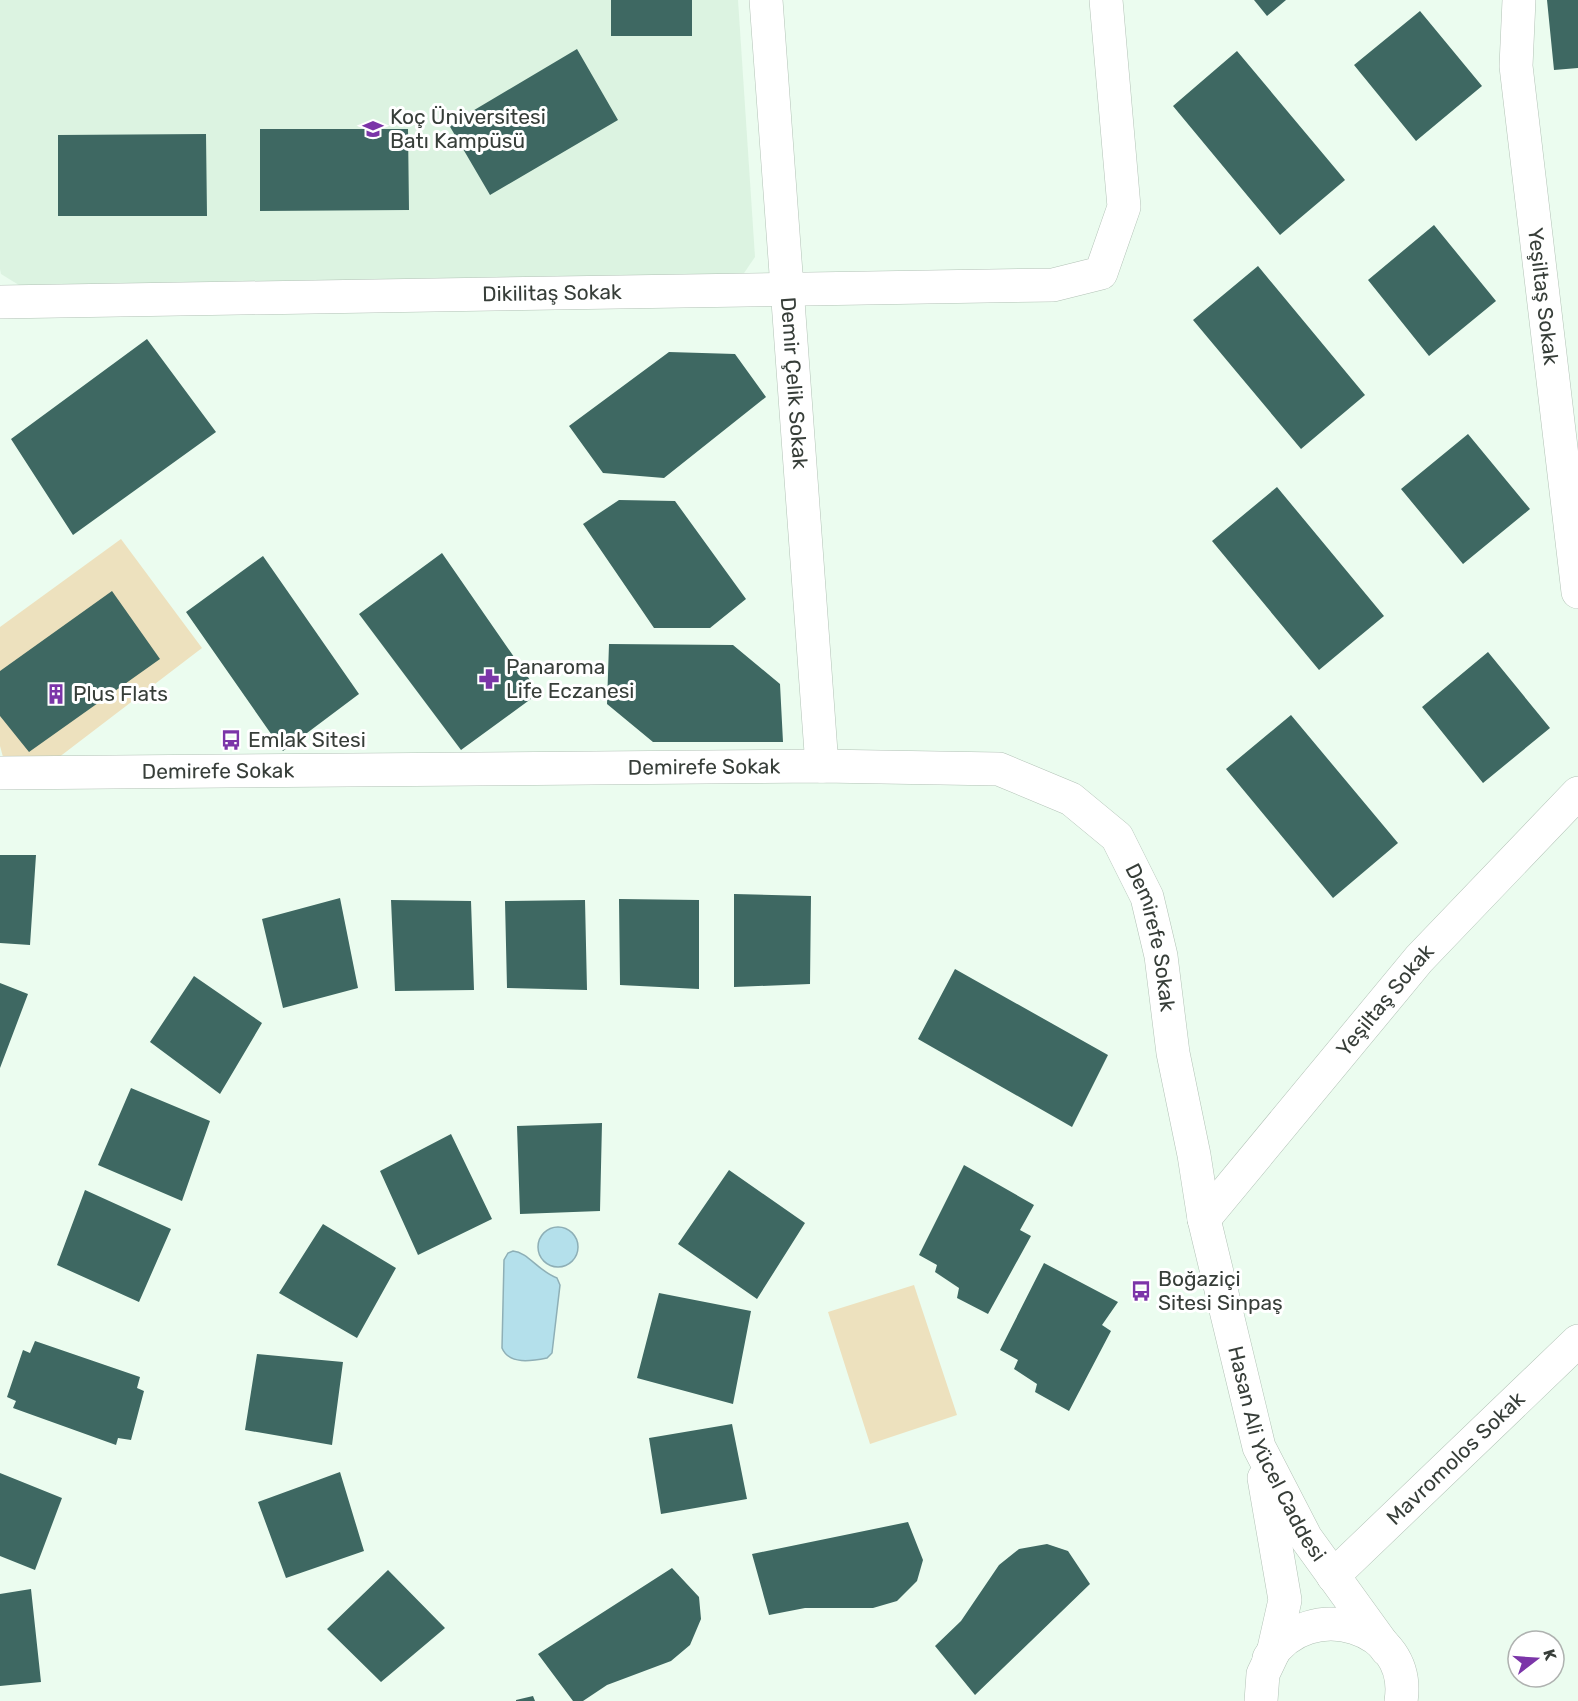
<svg xmlns="http://www.w3.org/2000/svg" width="1578" height="1701" viewBox="0 0 1578 1701" font-family="Rubik,sans-serif">
<style>
.built{fill:#dcf3e1}
.green{fill:#ede1be}
.water{fill:#b4e0eb;stroke:#8eafb6;stroke-width:1.5}
.building{fill:#3e6862}
.lines{fill:none;stroke-linecap:round;stroke-linejoin:round}
.minor-casing{stroke:#b2c2b6;stroke-width:34}
.minor{stroke:#fff;stroke-width:33}
.labels{text-anchor:middle;stroke-width:6;stroke-linejoin:round;paint-order:stroke}
.poi-label{font-size:21px;fill:#373e39;stroke:#fff;text-anchor:start}
.street-label{font-size:21px;fill:#373e39;stroke:#fff}
</style>
<rect width="100%" height="100%" fill="#ebfcef"/>
<!-- built -->
<path class="built" d="M0,0H738L755,257L742,276L27,290L1,274L0,269Z"/>
<!-- green -->
<path class="green" d="M121,539L202,648L54,761L3,757L0,746V627Z
M914,1285L957,1415L870,1444L828,1312Z"/>
<!-- water -->
<path class="water" d="M538 1247a20 20 0 1 1 40 0a20 20 0 1 1-40 0Z
M513,1251C528,1252 538,1271 557,1278L560,1285L552,1353L547,1358C532,1361 509,1365 502,1348L504,1260L508,1253Z"/>
<!-- building -->
<path class="building" d="M611,0H692V36H611Z
M1254,0H1286L1267,16Z
M1547,0H1578V68L1554,70Z
M1420,11L1482,86L1416,141L1354,65Z
M577,49L618,120L490,195L449,125Z
M1237,51L1345,180L1280,235L1173,106Z
M260,129H408L409,210L260,211Z
M206,134L207,216H58V135Z
M1434,225L1496,301L1429,356L1368,280Z
M1258,266L1365,395L1301,449L1193,320Z
M147,339L216,432L73,535L11,439Z
M669,352L735,354L766,397L664,478L603,473L569,426Z
M1468,434L1530,509L1463,564L1401,489Z
M1277,487L1384,616L1319,670L1212,541Z
M619,500L675,501L746,599L710,628H654L583,524Z
M442,553L539,693L461,750L359,614Z
M263,556L359,694L283,751L186,612Z
M112,591L160,659L29,752L0,716V671Z
M609,644L733,645L780,684L783,742H653L607,704Z
M1488,652L1550,728L1483,783L1422,707Z
M1291,715L1398,843L1333,898L1226,769Z
M0,855H36L30,945L0,943Z
M734,894L811,896L810,984L734,987Z
M340,898L358,988L283,1008L262,919Z
M619,899L699,900V989L620,985Z
M391,900L471,901L474,990L395,991Z
M585,900L587,990L507,988L505,901Z
M955,969L1108,1055L1072,1127L918,1039Z
M194,976L262,1023L220,1094L150,1042Z
M0,983L28,994L0,1068Z
M131,1088L210,1121L182,1201L98,1165Z
M602,1123L600,1211L520,1214L517,1126Z
M451,1134L492,1219L418,1255L380,1171Z
M964,1165L1034,1205L1020,1230L1031,1236L988,1314L957,1298L959,1288L935,1272L937,1265L919,1255Z
M729,1170L805,1223L757,1299L678,1244Z
M85,1190L171,1229L139,1302L57,1265Z
M323,1224L396,1268L357,1338L279,1293Z
M1044,1263L1118,1302L1102,1325L1111,1331L1069,1411L1035,1392L1037,1384L1014,1369L1018,1360L1000,1350Z
M659,1293L751,1311L733,1404L637,1378Z
M35,1341L140,1377L137,1388L144,1391L131,1440L118,1438L116,1445L13,1408L16,1401L7,1397L23,1350L30,1353Z
M257,1354L343,1362L332,1445L245,1430Z
M732,1424L747,1499L661,1514L649,1438Z
M340,1472L364,1551L286,1578L258,1502Z
M0,1473L62,1498L35,1570L0,1556Z
M908,1522L923,1560L917,1581L897,1601L873,1608H805L769,1615L752,1554Z
M1047,1544L1068,1551L1090,1584L975,1695L935,1646L961,1621L999,1565L1019,1549Z
M672,1568L699,1597L701,1619L690,1645L671,1661L607,1685L583,1701H573L538,1654Z
M388,1570L445,1628L381,1682L327,1629Z
M31,1589L41,1682L0,1686V1594Z
M533,1696L535,1701H516V1700Z"/>
<g class="lines">
<!-- minor casing -->
<g class="minor-casing">
<g id="minor">
<path id="s1" d="M766,0L822,766"/>
<path id="s2" d="M1519,0L1516,66L1578,592"/>
<path id="s3" d="M0,302L1053,285L1101,273L1124,207L1106,0"/>
<path id="s4" d="M0,773L822,766L999,769L1071,799L1117,837L1147,897L1161,956L1173,1053L1194,1155L1204,1219L1259,1447L1306,1538L1387,1650"/>
<path id="s5" d="M1204,1219L1419,959L1578,793"/>
<path id="s6" d="M1333,1576L1578,1341"/>
<path d="M1269,1658C1309,1595 1413,1626 1401,1701"/>
<path d="M1261,1701L1263,1674L1273,1653L1285,1600L1264,1478"/>
</g>
</g>
<!-- minor -->
<use href="#minor" class="minor"/>
</g>
<!-- icons -->
<defs>
<g id="university-bare" transform="scale(1.62)"><path d="M0-5L7-2L0 1L-7-2ZM-4 1L0 2.5L4 1V4Q0 6-4 4Z" fill="#7b35a8" stroke="#fff" stroke-width="2.5" paint-order="stroke"/></g>
<g id="pharmacy-bare" transform="scale(1.62)"><path d="M-2-6h4v4h4v4h-4v4h-4v-4h-4v-4h4Z" fill="#7b35a8" stroke="#fff" stroke-width="2.5" paint-order="stroke"/></g>
<g id="building-bare" transform="scale(1.62)"><path d="M-4-6H4V6H1V3H-1V6H-4ZM-2.5-4.3h1.7v1.8h-1.7ZM.8-4.3h1.7v1.8H.8ZM-2.5-1h1.7V.8h-1.7ZM.8-1h1.7V.8H.8Z" fill="#7b35a8" stroke="#fff" stroke-width="2.5" paint-order="stroke"/></g>
<g id="bus-bare" transform="scale(1.62)"><path d="M-5-6H5V4H4V6H2V4H-2V6H-4V4H-5ZM-3.5-4V0h7V-4ZM-3.5 1.2v1.5H-2V1.2ZM2 1.2v1.5H3.5V1.2Z" fill="#7b35a8" stroke="#fff" stroke-width="2.5" paint-order="stroke"/></g>
</defs>
<g fill-rule="evenodd">
<use href="#university-bare" x="373" y="129"/>
<use href="#pharmacy-bare" x="489" y="679"/>
<use href="#building-bare" x="56" y="694"/>
<use href="#bus-bare" x="231" y="740"/>
<use href="#bus-bare" x="1141" y="1291"/>
</g>
<g class="labels">
<!-- poi labels -->
<g class="poi-label">
<text x="390" y="124">Koç Üniversitesi<tspan x="390" dy="24">Batı Kampüsü</tspan></text>
<text x="506" y="674">Panaroma<tspan x="506" dy="24">Life Eczanesi</tspan></text>
<text x="73" y="701">Plus Flats</text>
<text x="248" y="747">Emlak Sitesi</text>
<text x="1158" y="1286">Boğaziçi<tspan x="1158" dy="24">Sitesi Sinpaş</tspan></text>
</g>
<!-- street labels -->
<g class="street-label">
<text dy="7" stroke="none"><textPath href="#s3" startOffset="552">Dikilitaş Sokak</textPath></text>
<text dy="7" stroke="none"><textPath href="#s2" startOffset="298">Yeşiltaş Sokak</textPath></text>
<text dy="7" stroke="none"><textPath href="#s1" startOffset="384">Demir Çelik Sokak</textPath></text>
<text dy="7" stroke="none"><textPath href="#s4" startOffset="704">Demirefe Sokak</textPath></text>
<text dy="7" stroke="none"><textPath href="#s4" startOffset="218">Demirefe Sokak</textPath></text>
<text dy="7" stroke="none"><textPath href="#s4" startOffset="1244">Demirefe Sokak</textPath></text>
<text dy="7" stroke="none"><textPath href="#s5" startOffset="284">Yeşiltaş Sokak</textPath></text>
<text dy="7" stroke="none"><textPath href="#s4" startOffset="1778">Hasan Ali Yücel Caddesi</textPath></text>
<text dy="7" stroke="none"><textPath href="#s6" startOffset="170">Mavromolos Sokak</textPath></text>
</g>
</g>
<!-- north arrow -->
<g transform="translate(1536 1659) rotate(73)"><circle r="28" fill="#ffffff" stroke="#afb2b0" stroke-width="1.5"/>
<path d="M0-4.5L10 22L0 15L-10 22Z" fill="#7b35a8"/>
<text y="-9" font-size="16" font-weight="bold" text-anchor="middle" fill="#373e39">K</text>
</g>
</svg>
